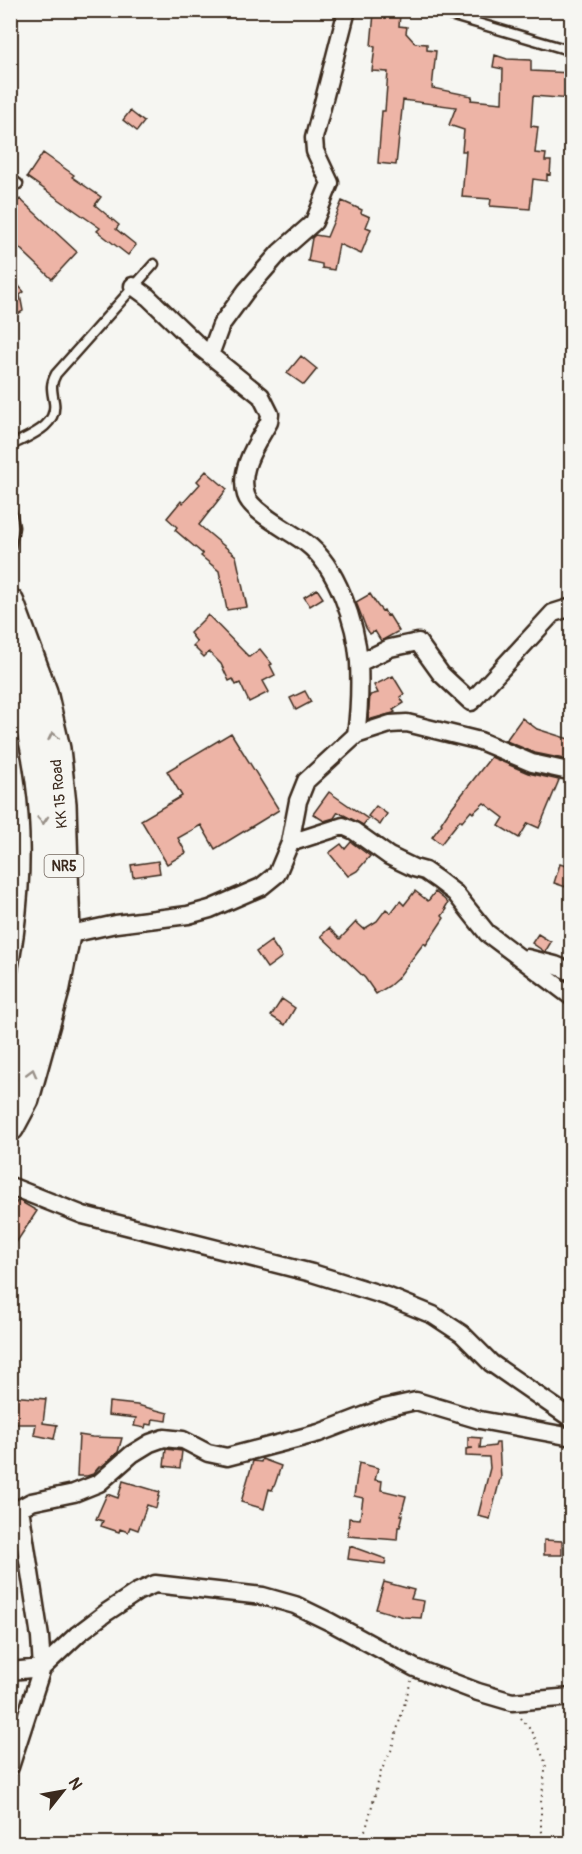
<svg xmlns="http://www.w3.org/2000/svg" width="582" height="1854" viewBox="0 0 582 1854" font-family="Pangolin,sans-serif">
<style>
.building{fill:#edb4a6;stroke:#3b2a1e;stroke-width:1.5}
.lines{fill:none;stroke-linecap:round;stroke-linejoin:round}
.service-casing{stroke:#3b2a1e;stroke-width:13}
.minor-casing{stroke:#3b2a1e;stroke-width:21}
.trunk-casing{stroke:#3b2a1e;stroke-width:32}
.path{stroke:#3b2a1e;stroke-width:2;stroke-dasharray:1.5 4.5;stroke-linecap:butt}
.service{stroke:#f6f6f2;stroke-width:8}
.minor{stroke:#f6f6f2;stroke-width:16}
.trunk{stroke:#f6f6f2;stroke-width:27}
.oneway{stroke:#989088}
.labels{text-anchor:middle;stroke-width:6;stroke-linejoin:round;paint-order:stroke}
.shield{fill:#f6f6f2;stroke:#73675e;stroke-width:1.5}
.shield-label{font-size:14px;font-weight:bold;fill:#3b2a1e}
.street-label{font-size:15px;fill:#3b2a1e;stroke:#f6f6f2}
</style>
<rect width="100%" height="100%" fill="#f6f6f2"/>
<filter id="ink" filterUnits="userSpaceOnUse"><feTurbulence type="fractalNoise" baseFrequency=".0167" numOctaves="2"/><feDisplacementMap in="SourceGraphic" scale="12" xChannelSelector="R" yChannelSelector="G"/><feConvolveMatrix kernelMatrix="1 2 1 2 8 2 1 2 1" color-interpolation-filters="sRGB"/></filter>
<g filter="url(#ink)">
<!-- building -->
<path class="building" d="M374,13L400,15L399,26L407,27L406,33L415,43L427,44V50L436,51L432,88L472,96L471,100L502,103L503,69L493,67L495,55L507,59L531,60V71L572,73V99L533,96L531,126L538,127L535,153L546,154L545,161H551L550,175L547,174V181L533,179L530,209L490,206L491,199L462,197L466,151H462L464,130L449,125L456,107L403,100L396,165L378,163L382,111H385L388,72L372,71L375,47L371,46Z
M130,111L144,122L137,131L123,120Z
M43,153L74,175L72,177L101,197L95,205L119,225L116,229L136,245L128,255L97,231L100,228L27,177Z
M20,199L77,252L52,279L10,239V209Z
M342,201L362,210L361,213L370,217L366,227L371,229L361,254L339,244L334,270L322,268V264L308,261L312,238L315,235L327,237Z
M14,272L18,285L24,292L20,295L23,311L18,314L10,310V273Z
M301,356L317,369L304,385L287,373Z
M206,471L227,489L199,525L236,556L247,607L227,610L219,571L201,556L203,554L175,530L177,527L167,518L181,501L183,503L200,484L197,481Z
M317,589L323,598L310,606L304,597Z
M370,594L377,605L382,611L384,610L387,616L389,615L399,631L381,641L375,631L370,634L366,628L356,602Z
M208,615L249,657L260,649L272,664L270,665L275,675L263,681L269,692L249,702L240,683L236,685L233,679L229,681L221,664L209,652L204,657L193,646L197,642L190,633Z
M393,676L404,694L400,697L404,703L393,710L395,712L393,713L368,720L370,695L378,693L374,685Z
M305,691L311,702L296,710L290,698Z
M522,718L537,729L572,740V759H564L535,753L504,740L507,739Z
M231,733L279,810L215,849L201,825L178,838L186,853L167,864L141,820L182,796L167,771Z
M491,757L528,773L559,780L539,828L528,823L519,838L499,826L504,818L484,803L473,813L471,811L462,822L460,820L441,844L432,837L442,824L441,823L449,811Z
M329,792L368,819L363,825L338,812L334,818L324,821L313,814Z
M376,806L387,814L380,825L368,816Z
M351,842L370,856L357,871L348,876L329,853L341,844L345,849Z
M158,861L160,873L133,877L131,865Z
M560,864L572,868V879L569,888L554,883Z
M415,891L428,901L435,892L444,899L448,903L445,908L447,909L442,916L444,918L426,945L424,943L397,979L389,986L376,994L365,978L321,936L329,928L340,939L356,922L364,929L377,921L386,909L391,913L400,901L404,905Z
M538,934L551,942L545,952L532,943Z
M271,941L282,957L267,968L256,952Z
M282,999L295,1008L285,1025L271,1016Z
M18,1200L37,1211L10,1252V1212Z
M10,1396L46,1399L43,1423L57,1425L54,1439L34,1435L36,1424H10Z
M109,1402L137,1405L168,1413L167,1421L153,1419L152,1425L146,1424L145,1428L134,1426L136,1418L108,1415Z
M79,1435L92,1437L122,1438L118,1452L101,1467H99L93,1474L87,1476H77Z
M468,1437L481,1438L480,1448L495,1446L496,1443H499L501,1479H500L490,1519L478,1516L490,1468L489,1457L466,1456V1449L473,1448H468Z
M166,1449L182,1451L180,1468L164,1466Z
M262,1459L281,1466L275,1484L272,1490L269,1489L264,1509L241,1502L253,1461L261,1462Z
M359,1463L378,1468L375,1480L382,1481L381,1490L406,1496L401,1515H403L400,1527H398L397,1540L348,1536L349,1518L360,1519L363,1498L354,1496Z
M123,1481L160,1492L156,1508L147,1505L138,1530L130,1527L128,1532L120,1529L119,1532L101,1526L103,1521L96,1519L107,1494L118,1498Z
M544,1540L562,1541V1555H544Z
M350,1546L386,1559L385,1564L348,1559Z
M384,1582L414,1590L411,1599L424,1601L421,1618L404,1617L376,1609Z"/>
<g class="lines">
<!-- service casing -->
<g class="service-casing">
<path id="service" d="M433,10L572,51
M10,178L18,184
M10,446C28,436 58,427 54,402C52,390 50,385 56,374L154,264
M10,506L14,527L10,548"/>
</g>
<!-- minor casing -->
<g class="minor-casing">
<path id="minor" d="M210,355L221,325L246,291L280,252L314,222L330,183L315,151L314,138L347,10
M359,663L390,648L418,642L441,674L471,702L553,613L572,607
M356,735L390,724L407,723L480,741L532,763L564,770L572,769
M290,843L343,826L354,831L389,856L414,868L425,871L438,880L455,893L487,933L572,997
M66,935L116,924L188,915L210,909L261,887L277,874L290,843L298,801L306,781L356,735C359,713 360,684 359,662C356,624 337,566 306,543C290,531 251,512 246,495C238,469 257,443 269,422L270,414L261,396L200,347L148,297L133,286
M527,958L555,965L572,972
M10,1186L83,1215L312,1273L389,1297L433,1315L462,1334L491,1363L572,1419
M10,1671L42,1668L78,1634L107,1612L137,1592L155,1584L263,1596L295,1605L330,1622L415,1668L478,1692L512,1702L572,1697
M10,1767L42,1668L40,1637L20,1508L31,1502L74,1493L99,1483L132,1454L150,1443L164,1438L183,1440L208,1453L227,1457L319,1433L384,1408L416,1401L480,1420L572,1437"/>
</g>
<!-- trunk casing -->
<g class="trunk-casing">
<path id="trunk" d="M10,603L43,692L56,749L62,804L66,935L56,987L25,1099L10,1127
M10,661C24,700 35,740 40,781C53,875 37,976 10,1067"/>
</g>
<!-- path -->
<path class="path" d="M568,1261L567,1266L572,1303
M521,1718L533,1733L546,1764L541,1802V1826L544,1844
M353,1844L366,1829L381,1771L391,1751L411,1681"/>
<!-- service -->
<use href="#service" class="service"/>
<!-- minor -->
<use href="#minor" class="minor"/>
<!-- trunk -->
<use href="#trunk" class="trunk"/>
</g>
<!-- one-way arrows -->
<defs><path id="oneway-chevron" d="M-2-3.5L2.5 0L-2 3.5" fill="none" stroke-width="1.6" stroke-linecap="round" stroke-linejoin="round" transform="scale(1.5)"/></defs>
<g class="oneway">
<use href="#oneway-chevron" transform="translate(53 736) rotate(-102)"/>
<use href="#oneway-chevron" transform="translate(43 820) rotate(86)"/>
<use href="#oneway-chevron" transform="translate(32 1073) rotate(-75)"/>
</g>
</g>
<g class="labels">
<!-- shield labels -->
<rect class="shield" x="44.5" y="855" width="39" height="22" rx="4.5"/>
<g class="shield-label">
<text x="64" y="871">NR5</text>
</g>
<!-- street labels -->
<g class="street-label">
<text transform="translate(59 794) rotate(-95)" y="5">KK 15 Road</text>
</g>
</g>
<!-- margin -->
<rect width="582" height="1854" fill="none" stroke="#f6f6f2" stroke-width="36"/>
<rect x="18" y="18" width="546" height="1818" fill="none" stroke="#3b2a1e" stroke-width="2" filter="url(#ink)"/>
<!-- north arrow -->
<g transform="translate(63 1791) rotate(59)" stroke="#f6f6f2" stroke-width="4.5" paint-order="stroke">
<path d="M0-4.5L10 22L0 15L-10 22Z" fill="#3b2a1e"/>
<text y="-9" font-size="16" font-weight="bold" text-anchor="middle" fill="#3b2a1e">N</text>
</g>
</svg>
